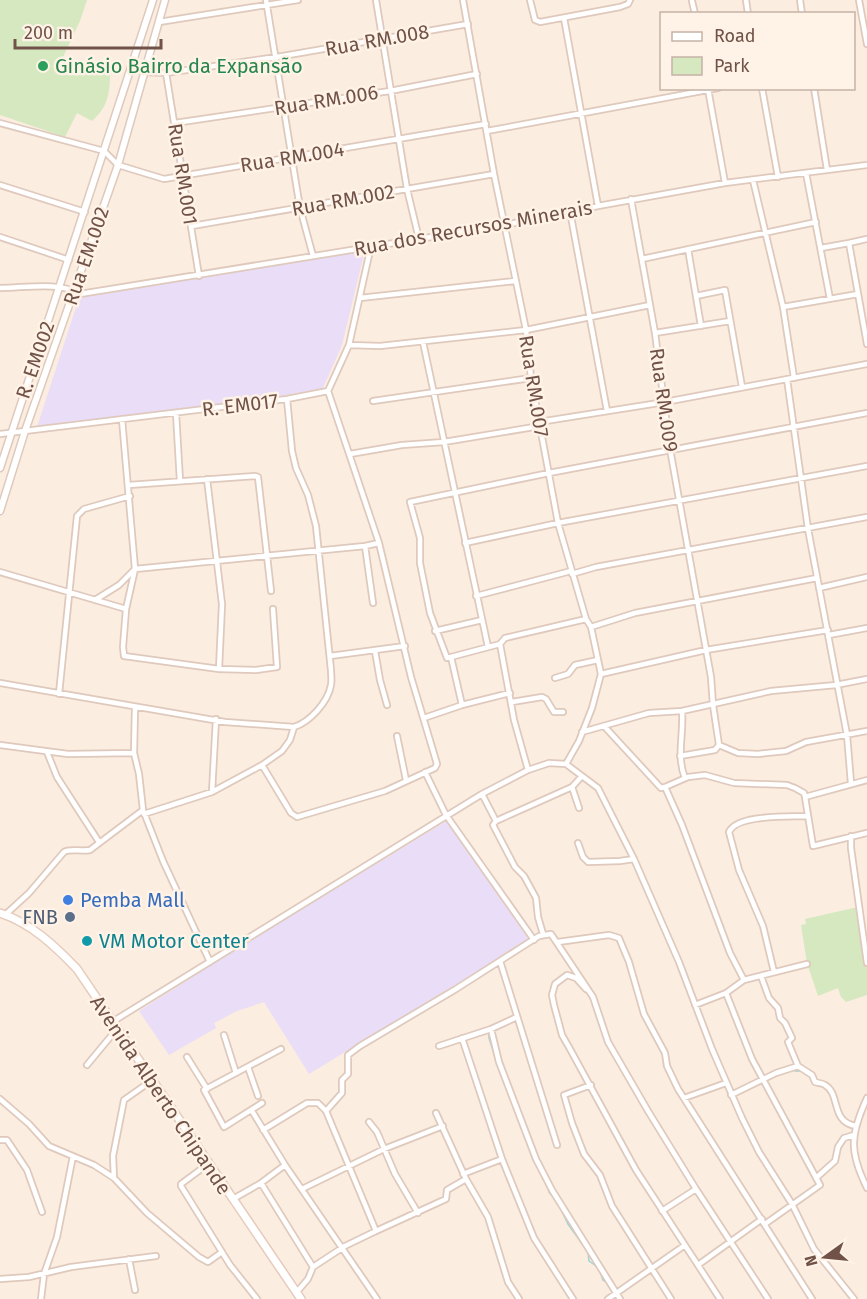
<svg xmlns="http://www.w3.org/2000/svg" width="867" height="1299" viewBox="0 0 867 1299" font-family="'Fira Sans',sans-serif">
<style>
.education{fill:#eaddf7}
.green{fill:#d5e8c0}
.lines{fill:none;stroke-linecap:round;stroke-linejoin:round}
.stream{stroke:#9cd4d5;stroke-width:1.5}
.minor-casing{stroke:#dfc9bd;stroke-width:8}
.tertiary-casing{stroke:#dfc9bd;stroke-width:9}
.secondary-casing{stroke:#e6cbbd;stroke-width:10}
.minor{stroke:#fff;stroke-width:4.5}
.tertiary{stroke:#fff;stroke-width:6}
.secondary{stroke:#fff;stroke-width:7}
.leisure-dot{fill:#2e9e5b;stroke:#fff2e6;stroke-width:2}
.shop-dot{fill:#3f7fe0;stroke:#fff2e6;stroke-width:2}
.service-dot{fill:#5c6f8a;stroke:#fff2e6;stroke-width:2}
.culture-dot{fill:#0f9aa8;stroke:#fff2e6;stroke-width:2}
.labels{text-anchor:middle;stroke-width:5;stroke-linejoin:round;paint-order:stroke}
.street-label{font-size:20px;fill:#715248;stroke:#fff2e6}
.leisure-label{font-size:20px;fill:#27864d;stroke:#fff2e6;text-anchor:start}
.shop-label{font-size:20px;fill:#366cbe;stroke:#fff2e6;text-anchor:start}
.service-label{font-size:20px;fill:#4e5e75;stroke:#fff2e6;text-anchor:end}
.culture-label{font-size:20px;fill:#0d838f;stroke:#fff2e6;text-anchor:start}
</style>
<rect width="100%" height="100%" fill="#fbede0"/>
<!-- education -->
<path class="education" d="M365,250L342,345L323,388L287,395L37,427L79,298Z
M448,820L529,940L309,1074L264,1002L237,1011L214,1023L216,1028L169,1055L139,1011L214,963Z"/>
<!-- green -->
<path class="green" d="M0,0H87L80,21L63,57L110,74C110,94 107,108 92,121L77,113L65,137L0,115Z
M858,907L867,965V995L846,1002L841,997L838,988L818,996L807,963L801,925L806,924L805,919Z"/>
<g class="lines">
<!-- stream -->
<path class="stream" d="M498,1028L510,1023
M489,1030V1038L496,1060
M795,1071H802
M476,1073L480,1086
M835,1096L839,1108
M547,1184L549,1192L558,1203L568,1224L588,1252L589,1261L599,1268L603,1280L608,1283
M520,1197L526,1210"/>
<!-- minor casing -->
<g class="minor-casing">
<path id="minor" d="M266,0L300,208L313,256
M376,0L407,189L419,239
M463,0L494,174L526,330L531,378L558,523L586,619L591,627L601,674L592,708L579,741L566,764
M530,0L535,20L540,22L620,7L628,4L630,0
M746,0L748,14
M800,0L802,14
M859,0L867,44
M692,1L695,14
M564,18L598,206
M159,22L298,0
M144,72L166,73L277,57L468,24
M166,73L199,276
M762,88L778,177
M814,88L827,170
M708,89L725,183
M0,123L104,151L118,165L164,179L486,124
M175,123L390,91L477,74
M487,131L718,88
M806,173L830,299
M753,180L783,307L794,378
M0,185L85,212
M631,199L655,333L670,449L711,677L713,705L719,745L738,753L758,754L786,751L806,742L867,731
M570,211L607,411
M192,226L494,174
M0,237L69,260
M849,243L867,239
M821,248L849,243L867,344
M688,249L701,326
M642,259L816,222
M0,288C25,288 59,281 80,294L505,225L598,206L725,183L867,165
M696,296L725,290L742,387
M360,298L515,281
M783,307L858,294
M655,333L730,321
M423,342L488,647
M349,345L380,346L526,330L650,305
M787,379L808,529L847,735L851,783
M373,401L531,378
M176,413L180,481
M122,419L135,569L126,609L123,647L124,656L219,669L256,670L277,667L273,609
M539,422L665,402L867,364
M0,434L287,399L328,391L349,345L371,246
M350,454L402,445L444,442L540,426
M207,479L222,604L219,669
M129,485L255,476L258,477L271,591
M465,543L558,523L867,466
M365,546L373,603
M0,572L126,609
M572,574L596,567L867,517
M819,588L867,577
M476,596L571,571
M95,600L119,585L135,569L365,546L379,543
M591,627L635,613L817,578
M435,631L482,620
M829,635L867,628
M500,644L514,720L528,770
M375,651L380,680L387,705
M330,656L405,646
M451,657L500,644L505,638L586,619
M601,674L706,650L828,630
M555,678L568,674L575,665L598,660
M0,683L225,722L294,727
M59,694L77,516L84,509L130,496
M512,702L542,697L546,699L554,712H563
M462,705L510,693
M135,708L134,753L139,774L143,810L163,861L210,962
M682,711C684,734 676,756 685,778
M424,718L462,705L451,657L447,658L430,613L420,563V538L410,502L549,473L867,413
M604,726L661,788L665,787L682,825L730,953L744,980
M582,732L649,713L682,711L771,691L836,685L867,679
M397,736L406,780
M0,745L68,754L134,753
M47,752L57,777L99,842
M680,756L715,750L719,745
M262,765L291,813L297,817L385,791L435,768L437,764L411,677L379,543L328,391
M425,772L446,815L534,940
M572,787L579,808
M665,787L688,777L705,775L734,783L787,785L795,788L804,793L805,797L867,780
M212,792L216,719
M482,794L496,821L493,825L515,867L524,876L536,898L538,917L543,934
M805,797L813,846L867,833
M144,814L212,792L262,765L282,751L290,740L294,727C310,722 328,702 331,685C332,680 331,675 331,670L316,526L308,495L296,468L292,451L287,399
M496,821L572,787L582,776
M851,836V848L867,963
M578,843L583,857L588,862L620,861L634,859
M5,915L29,893L64,852C70,848 82,852 90,850L143,810
M558,942L609,935L619,938L629,962L644,1014L665,1053L667,1066L678,1089L812,1299
M500,961L557,1145
M774,972L763,926L739,870L729,832C737,814 789,817 807,816
M586,989L576,978L567,975L555,984L552,995L554,1005L562,1035L570,1049L636,1170L720,1299
M726,993L752,1059L820,1185L765,1224
M695,1005L726,993L744,980L807,964
M112,1022L482,794L528,770L549,763L566,764L598,788L634,859L679,962L712,1049L742,1118L759,1152L792,1204L814,1249L854,1299
M491,1029L499,1062L536,1159L552,1190L620,1299
M224,1035L236,1073
M462,1038L502,1159L534,1238L573,1299
M439,1046L491,1029L517,1017
M187,1057L207,1089
M87,1065L116,1030
M798,1066L812,1075L815,1082C818,1083 822,1083 825,1085C841,1094 830,1122 856,1126
M248,1067L258,1096
M591,1085L564,1095L572,1123L584,1154L600,1175L612,1206L671,1299
M731,1095L776,1073L798,1066L788,1042L792,1038L785,1023L780,1018L778,1008L769,998L761,976
M684,1098L726,1083
M867,1098C850,1135 849,1152 867,1188
M0,1099L29,1124L49,1146L94,1165L114,1178L147,1213L199,1257L208,1262L222,1252
M262,1103L224,1127L204,1090L281,1049
M252,1111L285,1165L377,1299
M369,1122L377,1132L395,1174L418,1213
M263,1130L307,1103H318L326,1111
M0,1140H7L27,1170L42,1212
M208,1164L181,1184V1186L230,1265L257,1299
M463,1174L502,1159
M114,1178L113,1156L124,1100L151,1081
M816,1178L835,1161L838,1147L844,1138L854,1135
M466,1179L488,1217L508,1282L519,1299
M261,1183L313,1267L308,1279L296,1293
M302,1189L384,1149L443,1126
M233,1199L261,1183L285,1165
M662,1211L696,1189
M376,1231L446,1199L447,1190L466,1179L436,1113
M129,1259L135,1290
M698,1265L762,1219
M313,1267L345,1246L376,1231L326,1111L342,1093V1080L348,1074V1055L360,1046L456,989L539,936L551,934L593,997L608,1042L648,1111L696,1189L768,1299
M0,1279L29,1277L71,1267L156,1256
M41,1299L44,1274L57,1237L73,1156
M608,1299L685,1245"/>
</g>
<!-- tertiary casing -->
<g class="tertiary-casing">
<path id="tertiary" d="M0,468L153,0
M0,511L25,431L118,165L165,0"/>
</g>
<!-- secondary casing -->
<g class="secondary-casing">
<path id="secondary" d="M0,913C31,923 55,946 77,969L301,1299"/>
</g>
<!-- minor -->
<use href="#minor" class="minor"/>
<!-- tertiary -->
<use href="#tertiary" class="tertiary"/>
<!-- secondary -->
<use href="#secondary" class="secondary"/>
</g>
<!-- markers -->
<circle class="leisure-dot" cx="43" cy="66" r="6"/>
<circle class="shop-dot" cx="68" cy="900" r="6"/>
<circle class="service-dot" cx="70" cy="917" r="6"/>
<circle class="culture-dot" cx="87" cy="941" r="6"/>
<g class="labels">
<!-- street labels -->
<g class="street-label">
<text transform="translate(377 40) rotate(-10)" y="7">Rua RM.008</text>
<text transform="translate(326 100) rotate(-9)" y="7">Rua RM.006</text>
<text transform="translate(292 157) rotate(-9)" y="7">Rua RM.004</text>
<text transform="translate(183 174) rotate(81)" y="7">Rua RM.001</text>
<text transform="translate(343 200) rotate(-10)" y="7">Rua RM.002</text>
<text transform="translate(473 228) rotate(-10)" y="7">Rua dos Recursos Minerais</text>
<text transform="translate(86 256) rotate(-71)" y="7">Rua EM.002</text>
<text transform="translate(35 360) rotate(-71)" y="7">R. EM002</text>
<text transform="translate(534 386) rotate(81)" y="7">Rua RM.007</text>
<text transform="translate(664 400) rotate(82)" y="7">Rua RM.009</text>
<text transform="translate(240 405) rotate(-7)" y="7">R. EM017</text>
<text transform="translate(161 1095) rotate(56)" y="7">Avenida Alberto Chipande</text>
</g>
<!-- leisure labels -->
<g class="leisure-label">
<text x="55" y="73">Ginásio Bairro da Expansão</text>
</g>
<!-- shop labels -->
<g class="shop-label">
<text x="80" y="907">Pemba Mall</text>
</g>
<!-- service labels -->
<g class="service-label">
<text x="58" y="924">FNB</text>
</g>
<!-- culture labels -->
<g class="culture-label">
<text x="99" y="948">VM Motor Center</text>
</g>
</g>
<!-- legend -->
<rect x="660" y="12" width="195" height="78" fill="#fff2e6" stroke="#c6b2a7" stroke-width="1.5"/>
<rect x="672" y="32" width="30" height="9" fill="#ffffff" stroke="#c6b2a7" stroke-width="1.5"/>
<text x="714" y="42" font-size="18" fill="#715248">Road</text>
<rect x="672" y="57" width="30" height="18" fill="#d5e8c0" stroke="#c6b2a7" stroke-width="1.5"/>
<text x="714" y="72" font-size="18" fill="#715248">Park</text>
<!-- north arrow -->
<g transform="translate(825 1257) rotate(255)" stroke="#fff2e6" stroke-width="4.5" paint-order="stroke">
<path d="M0-4.5L10 22L0 15L-10 22Z" fill="#715248"/>
<text y="-9" font-size="16" font-weight="bold" text-anchor="middle" fill="#715248">N</text>
</g>
<!-- scale -->
<path d="M15 39v9h146v-9" fill="none" stroke="#715248" stroke-width="3"/>
<text x="24" y="39" font-size="18" fill="#715248" stroke="#fff2e6" stroke-width="4.5" paint-order="stroke">200 m</text>
</svg>
